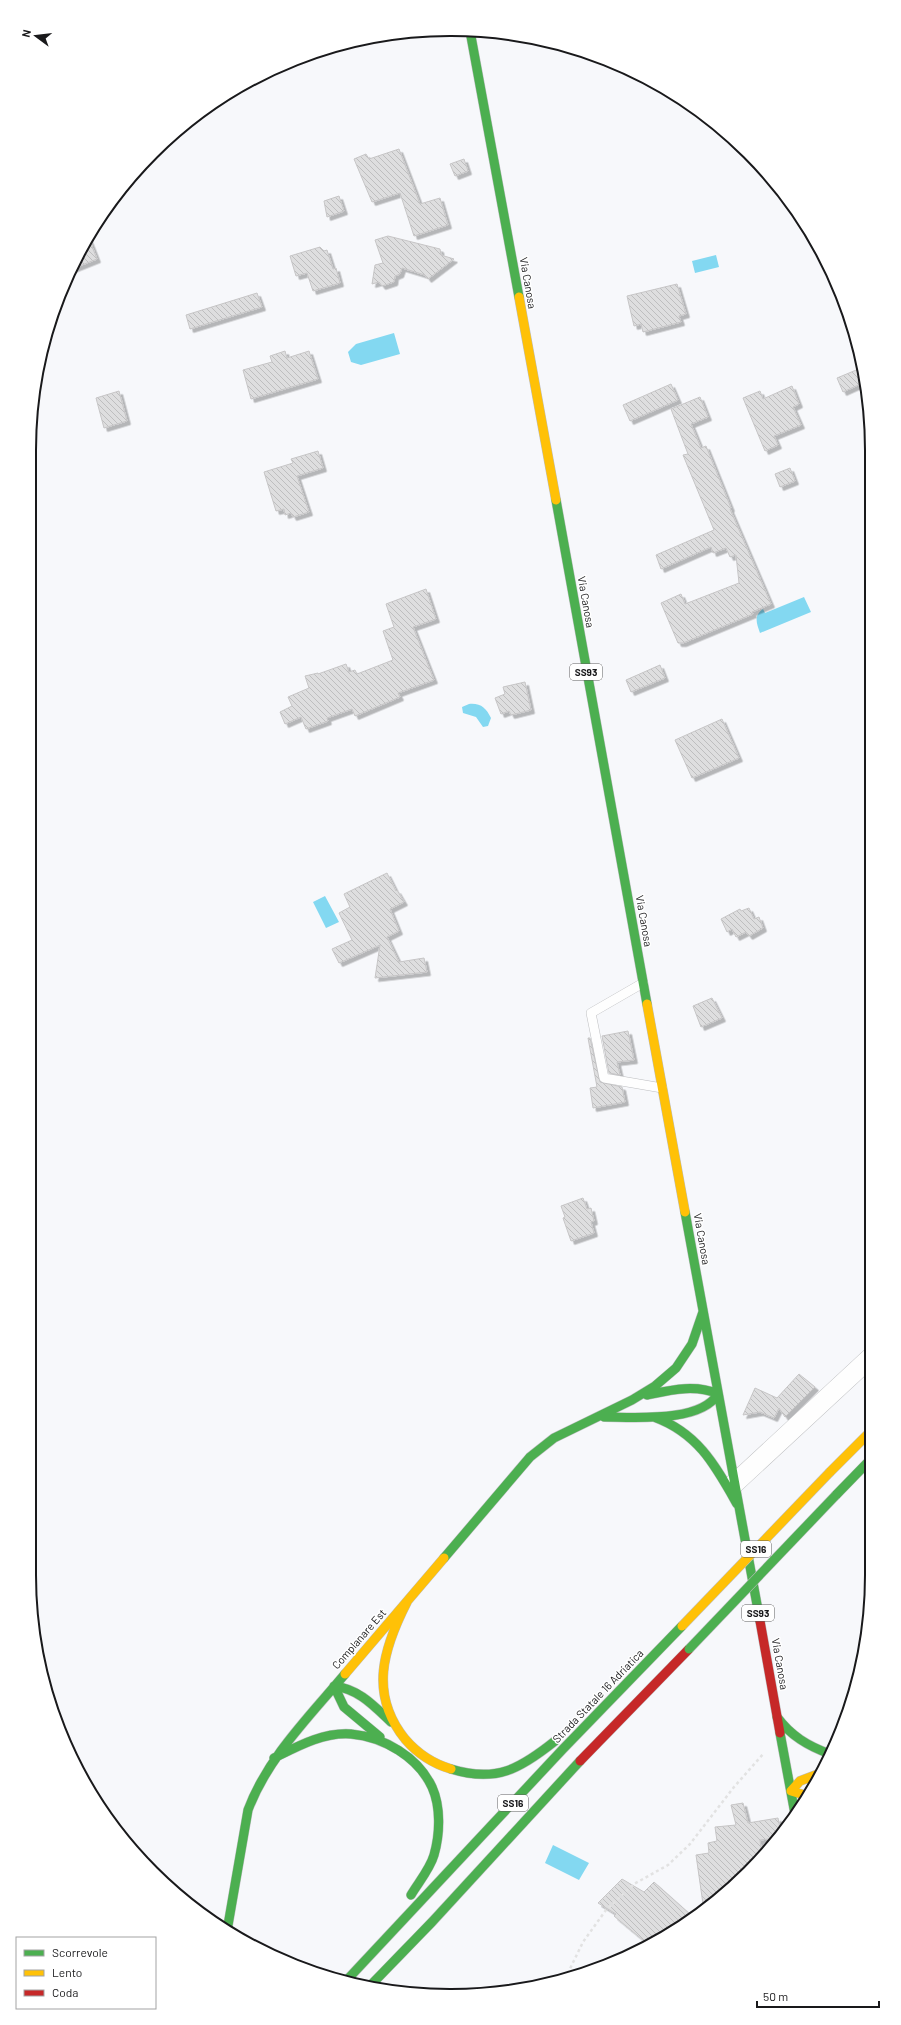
<svg xmlns="http://www.w3.org/2000/svg" width="901" height="2025" viewBox="0 0 901 2025" font-family="Barlow,sans-serif">
<style>
.water{fill:#83d8f1}
.building{fill:url(#building-back-hatch);stroke:#c6c5c6;filter:url(#shadow)}
.lines{fill:none;stroke-linecap:round;stroke-linejoin:round}
.lane-casing{stroke:#bdbec0;stroke-width:10}
.street-casing{stroke:#bdbec0;stroke-width:20}
.fast-casing{stroke:#bdbec0;stroke-width:10}
.slow-casing{stroke:#bdbec0;stroke-width:10}
.jam-casing{stroke:#bdbec0;stroke-width:10}
.path{stroke:#e2e2e2;stroke-width:2.5;stroke-dasharray:3 3;stroke-linecap:butt}
.lane{stroke:#fefefe;stroke-width:9}
.street{stroke:#fefefe;stroke-width:19}
.fast{stroke:#4caf50;stroke-width:9}
.slow{stroke:#ffc107;stroke-width:9}
.jam{stroke:#c62828;stroke-width:9}
.fast-bridge-casing{stroke:#bdbec0;stroke-width:10;stroke-linecap:butt}
.slow-bridge-casing{stroke:#bdbec0;stroke-width:10;stroke-linecap:butt}
.fast-bridge{stroke:#4caf50;stroke-width:9}
.slow-bridge{stroke:#ffc107;stroke-width:9}
.labels{text-anchor:middle;stroke-width:3;stroke-linejoin:round;paint-order:stroke}
.shield{fill:#fff;stroke:#5e5e5f;stroke-width:1}
.shield-label{font-size:10px;font-weight:bold;fill:#19191b}
.street-label{font-size:11px;fill:#19191b;stroke:#fff}
.rim{fill:none;stroke:#19191b;stroke-width:2}
</style>
<defs>
<pattern id="building-back-hatch" width="6" height="6" patternUnits="userSpaceOnUse"><rect width="6" height="6" fill="#dededf"/><path d="M-1 5l2 2M0 0l6 6M5-1l2 2" fill="none" stroke="#bebebf"/></pattern>
<filter id="shadow"><feDropShadow dx="3.5" dy="3.5" stdDeviation="0" flood-color="#0004"/></filter>
</defs>
<rect width="100%" height="100%" fill="#f7f8fb"/>
<!-- water -->
<path class="water" d="M716,255L719,267L695,273L692,261Z
M394,333L400,354L361,365L351,362L348,352L356,344Z
M804,597L811,612L760,633C757,624 753,616 763,609L765,613Z
M469,704C481,703 486,708 491,718L488,726L483,727L476,717L463,713L462,707Z
M325,896L339,922L326,928L313,902Z
M553,1845L589,1863L579,1880L545,1863Z"/>
<!-- building -->
<path class="building" d="M399,149L420,204L440,198L448,225L414,236L400,193L372,202L354,159L366,154L369,159Z
M464,159L468,171L455,176L450,164Z
M339,196L344,211L327,217L324,201Z
M88,236L97,259L72,269L86,240Z
M388,236L440,249L441,255L454,259L428,279L425,275L402,268L400,274L395,276L394,282L382,286L379,282L372,284L375,265L383,263L375,240Z
M320,247L324,251L327,250L333,269L336,268L340,283L313,291L307,273L296,276L290,256Z
M677,284L686,314L679,316L681,322L643,332L641,324L634,326L627,296Z
M257,293L262,307L190,329L186,315Z
M285,351L287,358L309,351L318,379L251,399L243,370L272,362L270,356Z
M861,368L865,382L843,392L837,378Z
M671,384L678,400L630,421L623,405Z
M792,386L799,404L793,407L801,425L774,436L778,445L765,451L743,398L760,391L763,399Z
M119,391L127,421L104,428L96,398Z
M700,397L708,417L691,424L701,448L706,446L731,508L730,509L771,604L752,612L753,614L683,643H678L661,603L681,594L685,604L739,583L736,555L730,557L726,548L713,553L711,547L661,569L656,555L714,530L683,455L688,454L671,409Z
M318,451L323,468L297,476L309,512L293,517L291,513L285,515L284,509L276,511L264,472L293,463L291,459Z
M790,468L795,481L780,487L775,474Z
M426,589L436,619L413,627L434,680L398,693L400,697L355,716L352,709L327,718L328,721L306,729L301,717L285,724L280,712L292,706L288,697L309,688L305,676L318,673V674L346,664L349,672L355,670L357,674L393,660L383,631L394,627L386,604Z
M660,665L665,678L631,692L626,680Z
M525,682L531,710L511,715L509,711L501,714L495,698L505,694L503,687Z
M722,719L739,758L692,778L675,740Z
M387,873L396,891L397,890L404,902L390,909L399,931L387,937L399,962L424,958L427,972L375,978L380,945L339,963L332,949L352,940L339,913L350,907L344,894Z
M749,908L754,919L759,917L763,928L749,936L746,932L736,937L732,929L727,932L721,919L740,909L741,911Z
M712,998L722,1018L701,1027L693,1006Z
M628,1031L634,1060L617,1062L620,1075L609,1073L602,1036Z
M588,1038H590L600,1082L622,1087L625,1102L593,1108L590,1088L597,1087Z
M583,1198L587,1209L591,1208L594,1221L591,1222L594,1233L571,1241L563,1218L565,1217L561,1206Z
M799,1374L815,1387L785,1417L779,1408L774,1418L760,1412L743,1415L755,1388L777,1398Z
M743,1803L748,1823L778,1818L781,1834L778,1838L760,1840L762,1857L704,1911L696,1855L709,1853L708,1843L717,1841L715,1827L736,1825L731,1805Z
M622,1879L644,1892L654,1882L691,1915L681,1926L661,1940L649,1945L614,1916L616,1914L598,1903Z"/>
<g class="lines">
<!-- lane casing -->
<g class="lane-casing">
<path id="lane" d="M643,983L591,1013L604,1078L662,1088"/>
</g>
<!-- street casing -->
<g class="street-casing">
<path id="street" d="M734,1484L871,1357"/>
</g>
<!-- fast casing -->
<g class="fast-casing">
<path id="fast" d="M470,31L519,297
M556,500L647,1004
M685,1212L760,1621
M604,1417C635,1417 700,1423 718,1394C695,1384 671,1390 647,1395
M654,1417C698,1433 715,1465 737,1504
M836,1495L872,1458
M444,1558L530,1457L554,1438L632,1400L655,1386L676,1368L692,1344L703,1312
M777,1717C791,1736 808,1746 830,1754
M780,1733L795,1814
M380,1737L344,1707L334,1686C359,1689 374,1706 391,1722
M274,1758C298,1746 323,1732 351,1734C384,1737 418,1757 432,1787C441,1807 440,1834 434,1855C430,1869 418,1883 411,1895
M451,1769C496,1783 520,1769 555,1741
M227,1931L248,1810C268,1757 309,1717 345,1674
M345,1982L562,1750L682,1626
M368,1988L432,1922L580,1761"/>
</g>
<!-- slow casing -->
<g class="slow-casing">
<path id="slow" d="M519,297L556,500
M647,1004L685,1212
M830,1472L872,1430
M407,1602C383,1649 369,1694 405,1739C417,1753 434,1764 451,1769
M345,1674L444,1558
M808,1796L791,1791L800,1781L821,1773"/>
</g>
<!-- jam casing -->
<g class="jam-casing">
<path id="jam" d="M760,1621L780,1733
M580,1761L689,1649"/>
</g>
<!-- path -->
<path class="path" d="M565,1979L583,1942L606,1910L634,1884L668,1865L690,1844L734,1787L764,1753"/>
<!-- lane -->
<use href="#lane" class="lane"/>
<!-- street -->
<use href="#street" class="street"/>
<!-- fast -->
<use href="#fast" class="fast"/>
<!-- slow -->
<use href="#slow" class="slow"/>
<!-- jam -->
<use href="#jam" class="jam"/>
<!-- fast-bridge casing -->
<g class="fast-bridge-casing">
<path id="fast-bridge" d="M689,1649L836,1495"/>
</g>
<!-- slow-bridge casing -->
<g class="slow-bridge-casing">
<path id="slow-bridge" d="M682,1626L830,1472"/>
</g>
<!-- fast-bridge -->
<use href="#fast-bridge" class="fast-bridge"/>
<!-- slow-bridge -->
<use href="#slow-bridge" class="slow-bridge"/>
</g>
<g class="labels">
<!-- shield labels -->
<g class="shield">
<rect x="570" y="664" width="32" height="16" rx="3"/>
<rect x="741" y="1541" width="30" height="16" rx="3"/>
<rect x="742" y="1605" width="32" height="16" rx="3"/>
<rect x="498" y="1795" width="30" height="16" rx="3"/>
</g>
<g class="shield-label">
<text x="586" y="676">SS93</text>
<text x="756" y="1553">SS16</text>
<text x="758" y="1617">SS93</text>
<text x="513" y="1807">SS16</text>
</g>
<!-- street labels -->
<g class="street-label">
<text transform="translate(528 283) rotate(80)" y="4">Via Canosa</text>
<text transform="translate(586 602) rotate(80)" y="4">Via Canosa</text>
<text transform="translate(644 921) rotate(80)" y="4">Via Canosa</text>
<text transform="translate(702 1239) rotate(80)" y="4">Via Canosa</text>
<text transform="translate(359 1639) rotate(-49)" y="4">Complanare Est</text>
<text transform="translate(780 1664) rotate(80)" y="4">Via Canosa</text>
<text transform="translate(598 1696) rotate(-46)" y="4">Strada Statale 16 Adriatica</text>
</g>
</g>
<!-- crop -->
<path d="M0 0H901V2025H0ZM450 36H451A414 414 0 0 1 865 450V1575A414 414 0 0 1 451 1989H450A414 414 0 0 1 36 1575V450A414 414 0 0 1 450 36Z" fill="#fff" fill-rule="evenodd"/>
<path class="rim" d="M450 36H451A414 414 0 0 1 865 450V1575A414 414 0 0 1 451 1989H450A414 414 0 0 1 36 1575V450A414 414 0 0 1 450 36Z"/>
<!-- legend -->
<rect x="16" y="1937" width="140" height="72" fill="#ffffff" stroke="#a3a3a4"/>
<rect x="24" y="1950" width="20" height="6" fill="#4caf50" stroke="#a3a3a4"/>
<text x="52" y="1957" font-size="12" fill="#19191b">Scorrevole</text>
<rect x="24" y="1970" width="20" height="6" fill="#ffc107" stroke="#a3a3a4"/>
<text x="52" y="1977" font-size="12" fill="#19191b">Lento</text>
<rect x="24" y="1990" width="20" height="6" fill="#c62828" stroke="#a3a3a4"/>
<text x="52" y="1997" font-size="12" fill="#19191b">Coda</text>
<!-- north arrow -->
<g transform="translate(36 36) rotate(285)" stroke="#ffffff" stroke-width="3" paint-order="stroke">
<path d="M0-3L7 15L0 10L-7 15Z" fill="#19191b"/>
<text y="-6" font-size="11" font-weight="bold" text-anchor="middle" fill="#19191b">N</text>
</g>
<!-- scale -->
<path d="M757 2001v6h122v-6" fill="none" stroke="#19191b" stroke-width="2"/>
<text x="763" y="2001" font-size="12" fill="#19191b" stroke="#ffffff" stroke-width="3" paint-order="stroke">50 m</text>
</svg>
